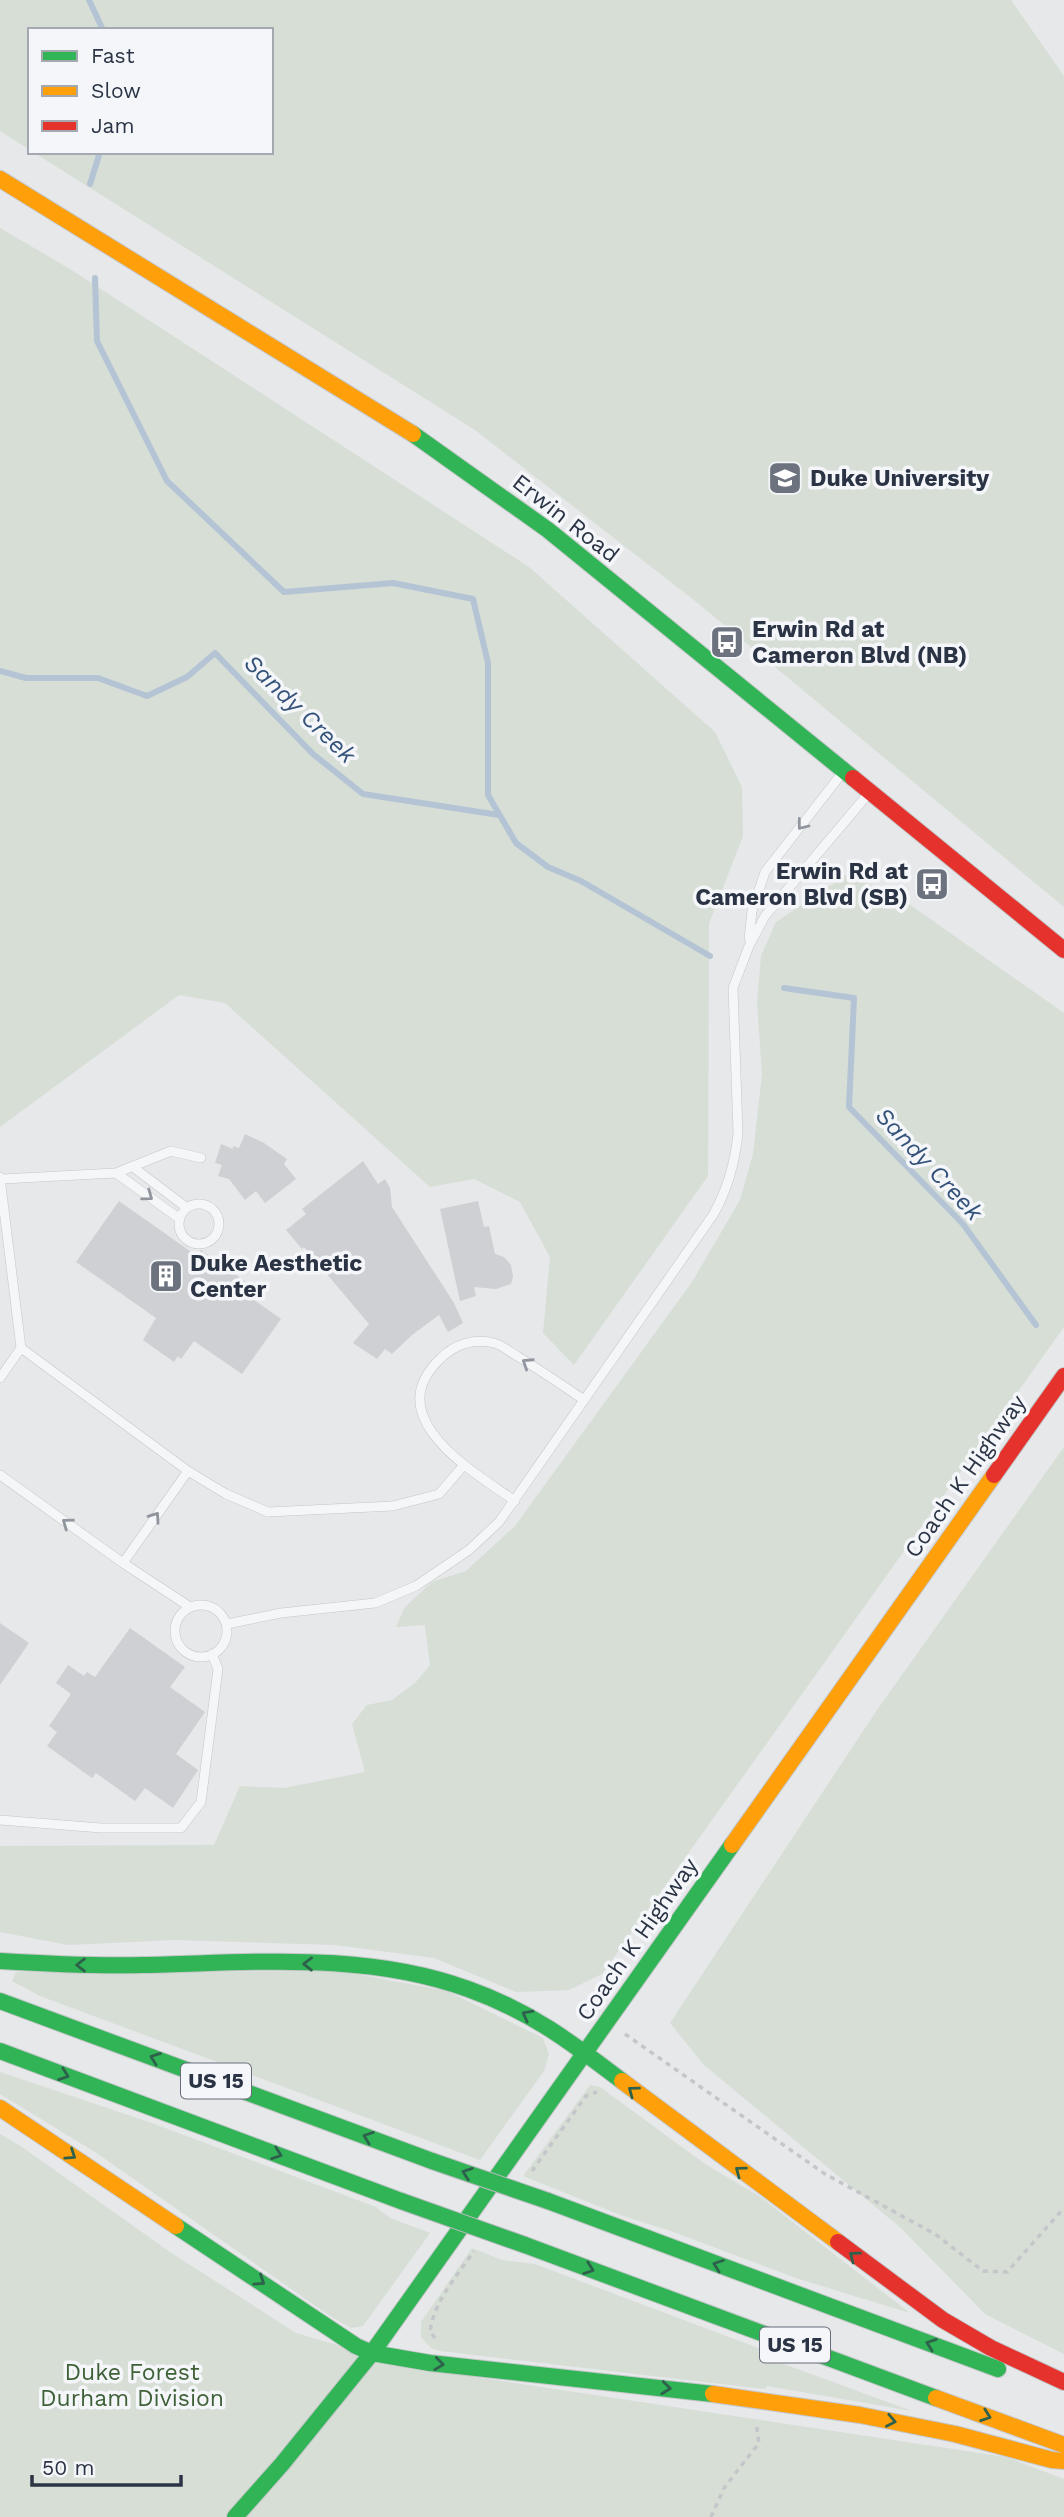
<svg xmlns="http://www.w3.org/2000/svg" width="1064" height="2517" viewBox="0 0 1064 2517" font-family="'Work Sans',sans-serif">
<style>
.green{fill:#d6ded6}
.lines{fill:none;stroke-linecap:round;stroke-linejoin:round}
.stream{stroke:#b4c4d5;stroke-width:6}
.building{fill:#ced0d3}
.lane-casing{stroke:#c4c6c8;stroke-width:10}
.fast-casing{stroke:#c4c6c8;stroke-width:18}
.slow-casing{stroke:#c4c6c8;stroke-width:18}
.jam-casing{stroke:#c4c6c8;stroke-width:18}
.path{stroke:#c5c6ca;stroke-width:3.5;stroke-dasharray:5 5;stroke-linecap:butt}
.lane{stroke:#f5f6f7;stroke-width:9}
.fast{stroke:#30b455;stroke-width:16}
.slow{stroke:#ff9f0a;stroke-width:16}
.jam{stroke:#e5322d;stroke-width:16}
.fast-bridge-casing{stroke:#b8bbbf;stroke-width:18;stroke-linecap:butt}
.fast-bridge{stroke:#30b455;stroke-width:16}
.oneway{stroke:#90959e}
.oneway2{stroke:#2d614b}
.labels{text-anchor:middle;stroke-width:7;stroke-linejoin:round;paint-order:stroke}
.shield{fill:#f4f6f9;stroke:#676e7b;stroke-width:2}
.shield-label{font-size:21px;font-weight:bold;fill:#2b3445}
.poi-label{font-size:23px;font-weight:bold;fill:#2b3445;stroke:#f4f6f9;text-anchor:start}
.street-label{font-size:23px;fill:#2b3445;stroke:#f4f6f9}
.park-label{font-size:23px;fill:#3f6138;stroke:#f4f6f9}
.water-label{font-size:24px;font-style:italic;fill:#34527a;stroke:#f4f6f9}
</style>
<rect width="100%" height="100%" fill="#e6e8ea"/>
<!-- green -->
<path class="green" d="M0,0H1011L1064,76V907L699,604L475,430L33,152H271V30H30V150L0,131Z
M0,228L70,269L529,567L715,732L742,787L743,836L709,924L708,1176L574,1365L543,1333L550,1257L520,1202L474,1179L430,1187L225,1003L179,995L0,1127Z
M846,875L896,895L1064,1013V1327L602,1974L569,1990L516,1992L434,1958L335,1945L175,1940L68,1945L0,1932V1846L214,1845L240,1786L284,1788L365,1772L352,1724L367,1705L392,1700L415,1683L430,1665L425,1625L396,1627L405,1607L432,1582L466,1571L515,1526L692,1282L740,1200L753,1154L762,1074L757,1003L761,956L776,922Z
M1064,1447V2354L985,2314L901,2228L704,2065L670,2023L877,1710Z
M340,1971L447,1991L543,2038L549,2054L544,2071L480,2160L40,1996L12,1981L16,1972Z
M0,2072L149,2122L376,2207L390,2218L430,2233L363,2326L351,2328L330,2316L95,2152L0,2094Z
M590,2085L600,2087L705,2164L759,2196L910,2313L799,2279L668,2230L623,2216L523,2176Z
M0,2134L22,2147L170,2252L296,2333L416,2368L1006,2457L1064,2479V2517H0Z
M472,2248L502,2260L535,2264L771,2353L770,2359L912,2411L767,2386L765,2389L440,2351L431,2348L421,2337V2322Z"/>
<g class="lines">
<!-- stream -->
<path class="stream" d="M89,0L103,30
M90,184L100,152
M95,278L97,341L167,481L284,592L393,583L473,599L488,663V795L516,843L548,867L581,881L710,956
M0,671L26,678H98L147,696L187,677L215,653L313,754L363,794L499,815
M784,988L854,998L849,1107L963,1224L1036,1325"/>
</g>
<!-- building -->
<path class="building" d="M245,1134L264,1143L287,1159L284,1164L296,1179L265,1203L256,1191L245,1200L229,1179L218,1176L222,1165L215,1163L221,1144L233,1149V1146L239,1148Z
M363,1161L378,1184L385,1179L390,1188L392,1207L454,1303L463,1323L448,1332L439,1315L412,1335L392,1354L385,1349L377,1359L353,1343L369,1324L304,1247L302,1249L286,1230L306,1214L302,1209Z
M119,1201L197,1256L201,1250L257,1290L251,1298L281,1319L242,1374L194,1341L181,1359L178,1356L174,1362L143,1340L156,1318L76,1262Z
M478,1201L484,1227L489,1226L495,1254L504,1257L511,1265L513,1276L511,1284L496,1289L474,1287L476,1296L460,1301L440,1209Z
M0,1623L29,1643L0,1685Z
M130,1628L185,1667L170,1687L205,1712L176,1754L198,1770L173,1808L145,1788L135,1801L96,1773L92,1778L47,1746L57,1732L49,1726L71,1694L56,1683L68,1665L84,1676L87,1672L95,1677Z"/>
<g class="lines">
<!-- lane casing -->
<g class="lane-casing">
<path id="lane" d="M749,939L752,911L765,872L843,772
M133,1167L187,1208
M116,1173L180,1219
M0,1177L21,1348L0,1378
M2,1179L116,1173L171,1151L201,1158
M179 1224a20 20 0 1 1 40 0a20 20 0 1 1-40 0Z
M21,1348L188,1471L226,1494L268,1512L393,1506L439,1494L464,1465
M0,1475L123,1563L190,1607
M515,1501C472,1471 378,1417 441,1358C455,1344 475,1338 494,1343C502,1345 510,1352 517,1356C540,1370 562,1385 584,1400
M123,1563L188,1471
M175 1631a26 26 0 1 1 52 0a26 26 0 1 1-52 0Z
M227,1624L281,1613L375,1603L416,1586L469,1550L499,1522L713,1215C728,1189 735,1163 738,1133L733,988L749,946L765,916L869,793
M0,1820L101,1828H181L201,1802L218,1669L212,1654"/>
</g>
<!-- fast casing -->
<g class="fast-casing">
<path id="fast" d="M413,434L548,530L853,778
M0,1961C48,1964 95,1966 143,1965C251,1963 364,1951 468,1989C530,2011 571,2042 622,2081
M0,2001L432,2161
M0,2051L401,2201
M548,2201L998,2369
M176,2226L356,2346L372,2353L430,2363L713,2394
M525,2245L936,2398
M235,2517L282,2464L372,2353L732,1845"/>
</g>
<!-- slow casing -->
<g class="slow-casing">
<path id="slow" d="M0,179L413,434
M732,1845L994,1475
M622,2081L838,2242
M0,2108L176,2226
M713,2394L860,2415L955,2434L1052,2460L1064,2461
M936,2398L1064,2445"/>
</g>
<!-- jam casing -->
<g class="jam-casing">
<path id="jam" d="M853,778L1064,950
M994,1475L1064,1376
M838,2242L943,2320L991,2348L1064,2382"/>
</g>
<!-- path -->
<path class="path" d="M625,2034L825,2174L935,2234L983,2271L1007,2272L1064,2208
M532,2171L586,2096L597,2092
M435,2338L430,2332C434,2301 457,2276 474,2251
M711,2517L724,2488L759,2443L756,2422"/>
<!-- lane -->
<use href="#lane" class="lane"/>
<!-- fast -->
<use href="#fast" class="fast"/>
<!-- slow -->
<use href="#slow" class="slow"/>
<!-- jam -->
<use href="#jam" class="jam"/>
<!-- fast-bridge casing -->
<g class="fast-bridge-casing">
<path id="fast-bridge" d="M432,2161L548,2201
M401,2201L525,2245"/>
</g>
<!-- fast-bridge -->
<use href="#fast-bridge" class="fast-bridge"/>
</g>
<!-- one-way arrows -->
<defs><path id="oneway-chevron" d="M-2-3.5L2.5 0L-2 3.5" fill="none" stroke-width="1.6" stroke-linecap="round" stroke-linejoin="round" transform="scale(1.75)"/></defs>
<g class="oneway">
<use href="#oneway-chevron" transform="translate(802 825) rotate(128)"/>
<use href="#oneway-chevron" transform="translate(148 1196) rotate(36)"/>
<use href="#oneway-chevron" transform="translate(527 1363) rotate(-147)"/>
<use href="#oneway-chevron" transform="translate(155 1517) rotate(-55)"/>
<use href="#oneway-chevron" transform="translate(67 1523) rotate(-144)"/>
</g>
<g class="oneway2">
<use href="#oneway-chevron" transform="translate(308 1964) rotate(-179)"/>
<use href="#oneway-chevron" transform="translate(81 1965) rotate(-180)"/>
<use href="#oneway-chevron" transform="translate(527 2015) rotate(-152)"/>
<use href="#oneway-chevron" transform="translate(155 2058) rotate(-160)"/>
<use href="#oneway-chevron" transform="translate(64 2075) rotate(20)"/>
<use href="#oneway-chevron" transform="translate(633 2091) rotate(-143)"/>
<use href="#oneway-chevron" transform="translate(368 2137) rotate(-160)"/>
<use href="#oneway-chevron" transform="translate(277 2154) rotate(20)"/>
<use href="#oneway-chevron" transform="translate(71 2155) rotate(34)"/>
<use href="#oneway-chevron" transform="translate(740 2171) rotate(-143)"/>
<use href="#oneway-chevron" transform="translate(467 2173) rotate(-161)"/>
<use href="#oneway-chevron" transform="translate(854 2256) rotate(-143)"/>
<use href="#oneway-chevron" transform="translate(718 2265) rotate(-160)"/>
<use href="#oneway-chevron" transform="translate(589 2269) rotate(20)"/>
<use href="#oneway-chevron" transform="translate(260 2281) rotate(34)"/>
<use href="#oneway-chevron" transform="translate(931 2344) rotate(-160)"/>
<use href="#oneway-chevron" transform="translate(439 2364) rotate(7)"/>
<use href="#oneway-chevron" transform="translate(666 2388) rotate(6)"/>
<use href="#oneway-chevron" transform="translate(986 2416) rotate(20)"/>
<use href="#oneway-chevron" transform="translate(891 2421) rotate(11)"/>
</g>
<!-- icons -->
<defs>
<g id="university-square" transform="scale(1.75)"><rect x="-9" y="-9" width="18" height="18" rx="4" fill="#6c737f" stroke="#f4f6f9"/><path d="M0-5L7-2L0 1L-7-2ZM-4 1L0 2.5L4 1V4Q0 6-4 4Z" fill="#fff"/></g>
<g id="bus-square" transform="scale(1.75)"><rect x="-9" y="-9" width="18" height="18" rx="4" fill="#6c737f" stroke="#f4f6f9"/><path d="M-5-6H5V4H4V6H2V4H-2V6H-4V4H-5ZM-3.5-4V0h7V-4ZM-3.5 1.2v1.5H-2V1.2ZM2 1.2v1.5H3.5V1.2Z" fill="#fff"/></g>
<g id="building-square" transform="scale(1.75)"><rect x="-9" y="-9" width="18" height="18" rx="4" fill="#6c737f" stroke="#f4f6f9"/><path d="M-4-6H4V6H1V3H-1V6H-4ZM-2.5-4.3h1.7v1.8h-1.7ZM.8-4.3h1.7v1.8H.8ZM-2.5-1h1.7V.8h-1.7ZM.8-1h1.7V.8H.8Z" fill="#fff"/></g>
</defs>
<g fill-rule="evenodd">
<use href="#university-square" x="785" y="478"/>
<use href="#bus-square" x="727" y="642"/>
<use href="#bus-square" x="932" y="884"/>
<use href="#building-square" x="166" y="1276"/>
</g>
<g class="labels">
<!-- shield labels -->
<g class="shield">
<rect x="181" y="2063.5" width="70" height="35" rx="5"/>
<rect x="760" y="2327.5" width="70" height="35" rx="5"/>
</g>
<g class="shield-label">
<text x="216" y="2088">US 15</text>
<text x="795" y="2352">US 15</text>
</g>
<!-- poi labels -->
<g class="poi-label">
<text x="810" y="486">Duke University</text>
<text x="752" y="637">Erwin Rd at<tspan x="752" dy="26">Cameron Blvd (NB)</tspan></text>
<text x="908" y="879" text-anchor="end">Erwin Rd at<tspan x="908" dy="26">Cameron Blvd (SB)</tspan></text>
<text x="190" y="1271">Duke Aesthetic<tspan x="190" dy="26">Center</tspan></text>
</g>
<!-- street labels -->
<g class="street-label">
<text transform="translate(566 518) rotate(38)" y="8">Erwin Road</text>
<text transform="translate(965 1476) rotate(-55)" y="8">Coach K Highway</text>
<text transform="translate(637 1939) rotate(-55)" y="8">Coach K Highway</text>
</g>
<!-- park labels -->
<g class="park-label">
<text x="132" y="2380">Duke Forest<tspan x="132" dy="26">Durham Division</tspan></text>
</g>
<!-- water labels -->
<g class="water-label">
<text transform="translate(300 709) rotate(44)" y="8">Sandy Creek</text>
<text transform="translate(929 1164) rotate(47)" y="8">Sandy Creek</text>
</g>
</g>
<!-- legend -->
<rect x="28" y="28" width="245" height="126" fill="#f4f6f9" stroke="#a4a8b1" stroke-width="2"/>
<rect x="42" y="51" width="35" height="10" fill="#30b455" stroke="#a4a8b1" stroke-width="2"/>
<text x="91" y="63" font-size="21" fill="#2b3445">Fast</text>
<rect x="42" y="86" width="35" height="10" fill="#ff9f0a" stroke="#a4a8b1" stroke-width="2"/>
<text x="91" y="98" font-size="21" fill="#2b3445">Slow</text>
<rect x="42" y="121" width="35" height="10" fill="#e5322d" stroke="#a4a8b1" stroke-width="2"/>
<text x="91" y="133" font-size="21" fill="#2b3445">Jam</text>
<!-- scale -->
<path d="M32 2475v10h149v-10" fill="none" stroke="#2b3445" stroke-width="3.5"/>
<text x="42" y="2475" font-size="21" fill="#2b3445" stroke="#f4f6f9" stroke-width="5" paint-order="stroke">50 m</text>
</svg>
